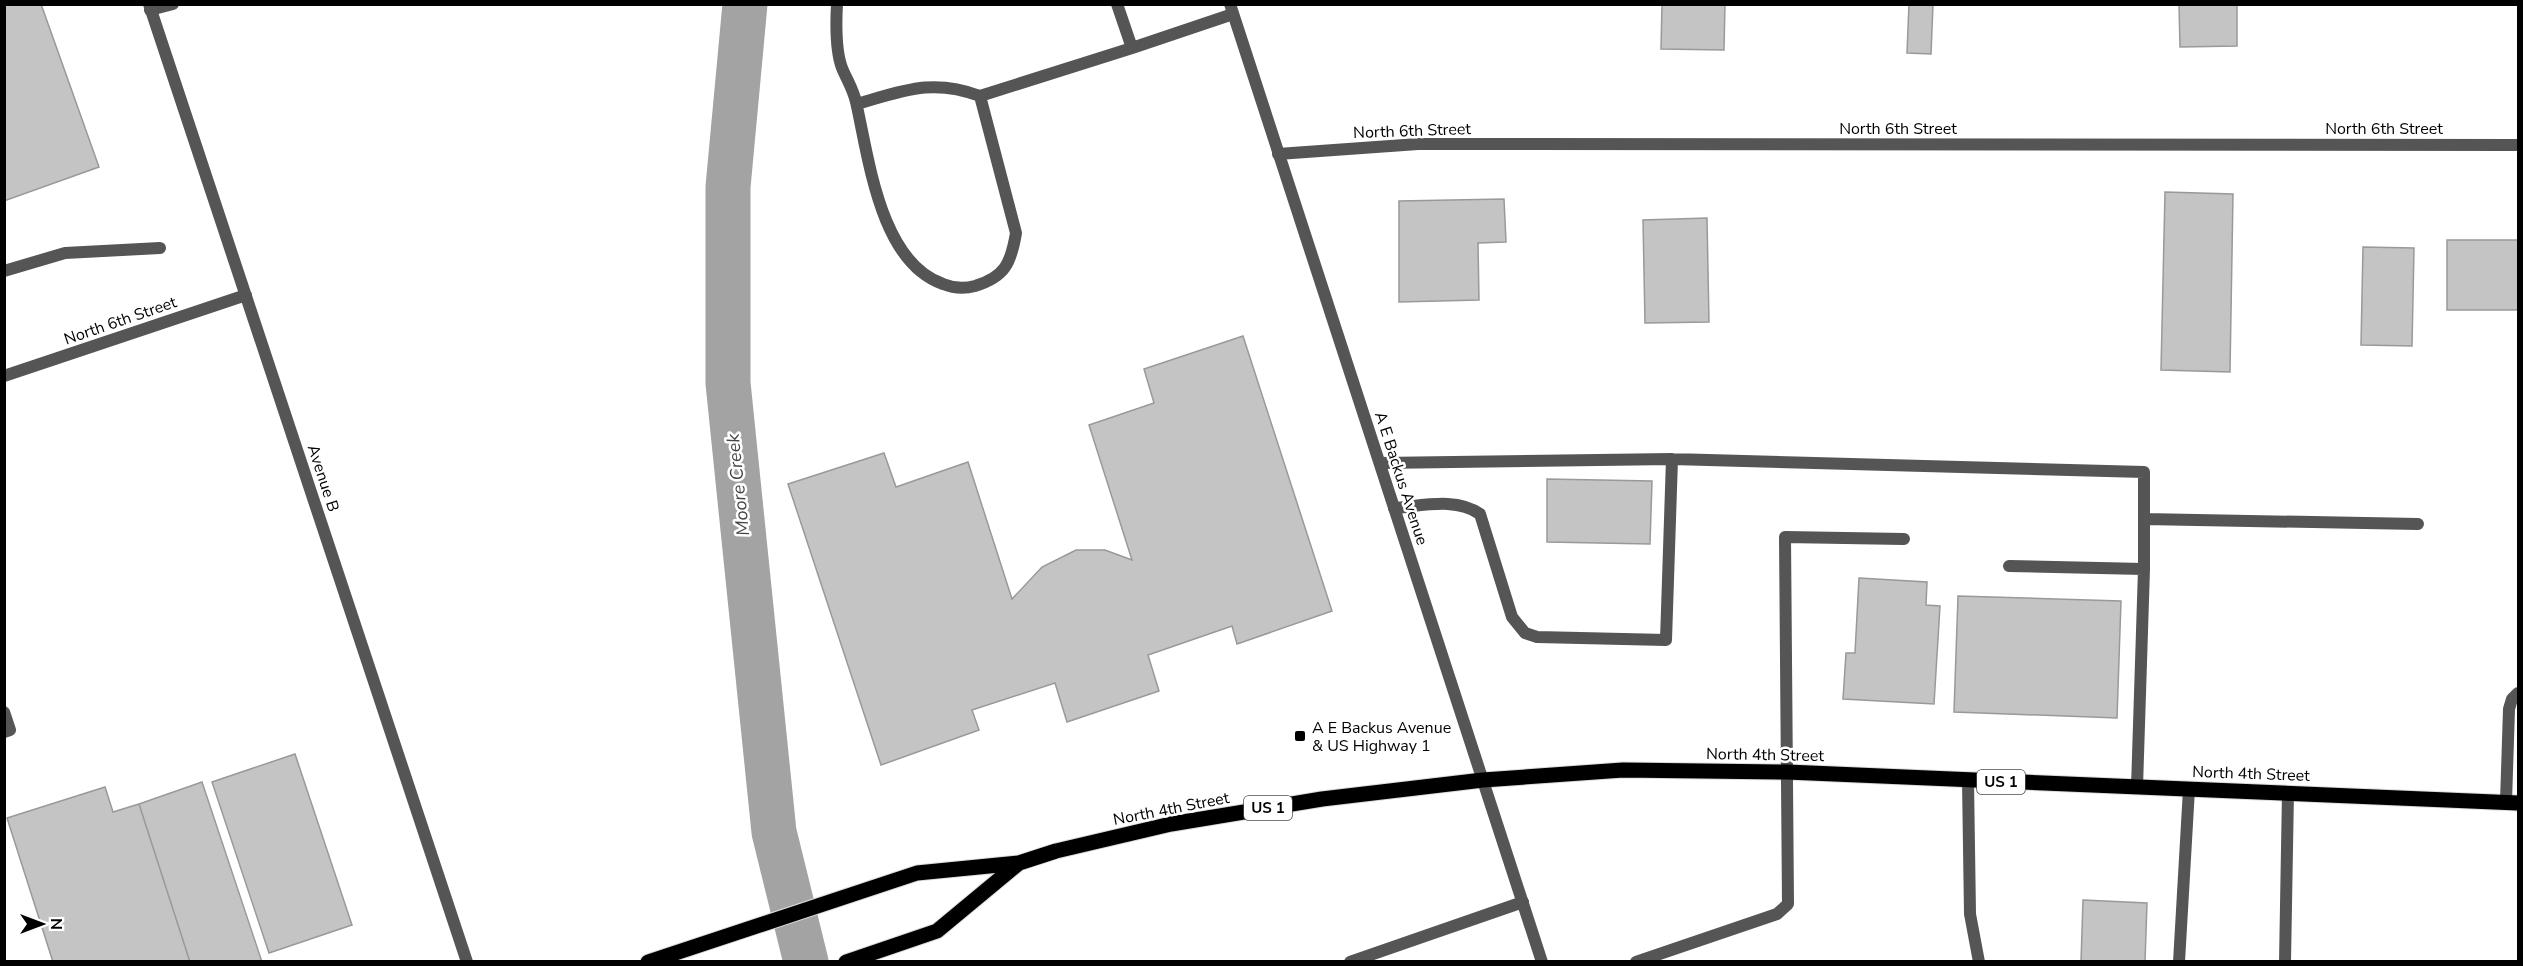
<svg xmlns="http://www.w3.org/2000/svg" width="2523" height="966" viewBox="0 0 2523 966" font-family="'Nunito Sans',sans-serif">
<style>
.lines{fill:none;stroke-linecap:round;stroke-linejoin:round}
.canal{stroke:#a3a3a3;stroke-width:45}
.building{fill:#c4c4c4;stroke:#999;stroke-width:1.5}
.primary-casing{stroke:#dbdbdb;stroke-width:17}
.service{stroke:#555;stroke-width:12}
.minor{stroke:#555;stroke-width:12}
.tertiary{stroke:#555;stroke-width:12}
.primary{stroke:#000;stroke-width:15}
.poi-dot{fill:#000;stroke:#fff;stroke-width:2}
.labels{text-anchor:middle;stroke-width:5;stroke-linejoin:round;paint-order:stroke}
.shield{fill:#fff;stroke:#4c4c4c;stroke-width:1.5}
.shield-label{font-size:15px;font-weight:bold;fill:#000}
.street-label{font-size:16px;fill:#000;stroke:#fff}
.poi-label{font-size:16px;fill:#000;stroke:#fff;text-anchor:start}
.water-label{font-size:18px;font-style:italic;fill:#444;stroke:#fff}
</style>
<rect width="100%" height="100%" fill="#fff"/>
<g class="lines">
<!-- canal -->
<path class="canal" d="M745,4L728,187V383L774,832L806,962"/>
</g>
<!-- building -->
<path class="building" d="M4,4H41L99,167L4,201Z
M1662,4H1725L1724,50L1661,49Z
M1909,4H1933L1931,54L1907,53Z
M2179,4H2237V46L2180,47Z
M2165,192L2233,194L2230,372L2161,370Z
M1504,199L1506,242L1478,243L1479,300L1399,302V201Z
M1707,218L1709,322L1645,323L1643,220Z
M2447,240H2518V310H2447Z
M2363,247L2414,248L2412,346L2361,345Z
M1243,336L1332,611L1237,644L1232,626L1148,655L1159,691L1067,722L1055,683L972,710L979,730L881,765L788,484L884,453L896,487L968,462L1012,599L1042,567L1076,550H1105L1132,560L1089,425L1154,403L1144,369Z
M1547,479L1652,481L1650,544L1547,542Z
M1859,578L1927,582L1926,605L1940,606L1934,704L1843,699L1846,653H1855Z
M1958,596L2121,601L2117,718L1954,712Z
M295,754L352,925L269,953L212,782Z
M202,782L262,962H190L139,804Z
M105,787L113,812L139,804L190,962H53L7,818Z
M2083,900L2147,903L2145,962H2081Z"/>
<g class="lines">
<!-- primary casing -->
<g class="primary-casing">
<path id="primary" d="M648,962L917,873L1019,863L1056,851L1171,824L1322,799L1483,780L1623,770L1787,772L2518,803
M846,962L937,931L1019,863"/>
</g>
<!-- service -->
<path class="service" d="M837,4C836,22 836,52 842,68C847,80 853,89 856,102C869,159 880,262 943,284C953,288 964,289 975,286C1005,277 1011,263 1016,233L980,96C932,78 903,91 857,104
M1117,4L1132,48L1233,14
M150,10L173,4
M980,96L1132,48
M4,271L65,253L160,248
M1380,463L1672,459L2144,472V569L2137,787
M1394,508C1422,506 1456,497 1480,514L1512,617L1525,633L1537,637L1666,640L1672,459
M2144,519L2418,524
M2009,566L2144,569
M4,712L10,730L4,732
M1968,781L1970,914L1979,962
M2506,802L2509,709L2512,699L2518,693
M1350,962L1523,902
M1636,962L1777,914L1788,904L1785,537L1904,539
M2179,962L2189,789
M2285,962L2288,792"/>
<!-- minor -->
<path class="minor" d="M149,4L467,962
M1278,154L1418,144L2518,145
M4,376L246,295"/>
<!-- tertiary -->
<path class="tertiary" d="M1230,4L1542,962"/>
<!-- primary -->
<use href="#primary" class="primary"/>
</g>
<!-- markers -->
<rect class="poi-dot" x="1294" y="730" width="12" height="12" rx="3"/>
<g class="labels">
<!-- shield labels -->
<g class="shield">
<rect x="1977" y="770" width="48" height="24" rx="4.5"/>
<rect x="1244" y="796" width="48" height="24" rx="4.5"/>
</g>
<g class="shield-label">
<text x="2001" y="787">US 1</text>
<text x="1268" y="813">US 1</text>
</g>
<!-- street labels -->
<g class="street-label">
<text x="1898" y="134">North 6th Street</text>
<text x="2384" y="134">North 6th Street</text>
<text transform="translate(1412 130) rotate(-2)" y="6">North 6th Street</text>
<text transform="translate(120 320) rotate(-19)" y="6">North 6th Street</text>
<text transform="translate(324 478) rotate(72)" y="6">Avenue B</text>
<text transform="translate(1402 478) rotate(72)" y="6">A E Backus Avenue</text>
<text transform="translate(1765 754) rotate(1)" y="6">North 4th Street</text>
<text transform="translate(2251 773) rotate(2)" y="6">North 4th Street</text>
<text transform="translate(1171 808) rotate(-11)" y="6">North 4th Street</text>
</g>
<!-- poi labels -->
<g class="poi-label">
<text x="1312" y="733">A E Backus Avenue<tspan x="1312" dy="18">&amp; US Highway 1</tspan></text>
</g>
<!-- water labels -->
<g class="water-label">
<text transform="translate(738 485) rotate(-96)" y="6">Moore Creek</text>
</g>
</g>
<!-- border -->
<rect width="2523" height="966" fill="none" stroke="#000000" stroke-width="12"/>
<!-- north arrow -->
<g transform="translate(42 924) rotate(90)" stroke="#ffffff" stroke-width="4.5" paint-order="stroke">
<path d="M0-4.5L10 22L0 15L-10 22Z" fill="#000000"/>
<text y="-9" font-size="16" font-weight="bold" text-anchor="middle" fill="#000000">N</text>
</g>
</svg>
